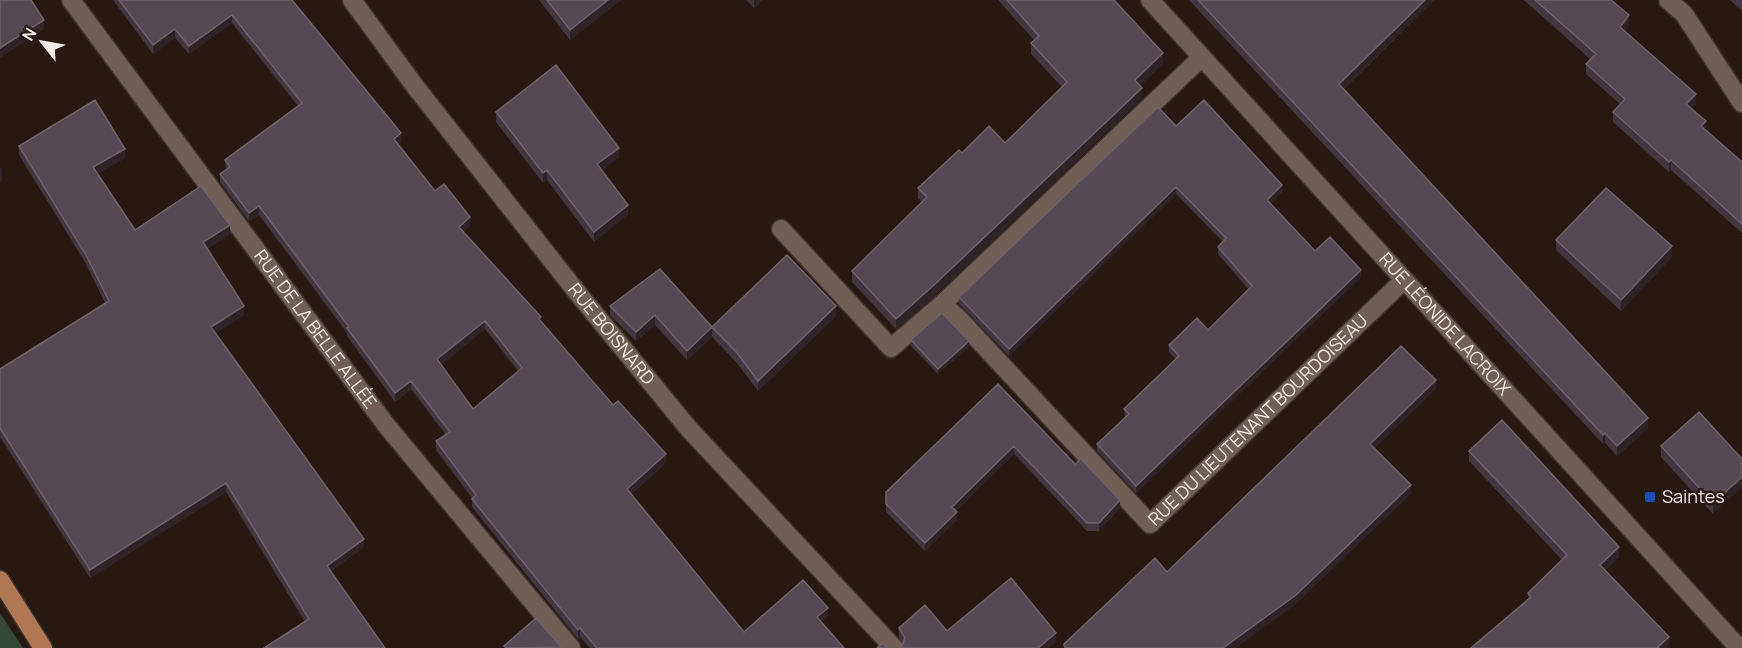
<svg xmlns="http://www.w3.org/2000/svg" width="1742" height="648" viewBox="0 0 1742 648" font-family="Manrope,sans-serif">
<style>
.green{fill:#354938}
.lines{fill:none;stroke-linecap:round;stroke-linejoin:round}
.minor-casing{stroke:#3d332f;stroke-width:21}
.major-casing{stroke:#3d332f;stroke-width:21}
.minor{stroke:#6f5f57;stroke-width:18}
.major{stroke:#b07753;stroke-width:18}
.wall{fill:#423741;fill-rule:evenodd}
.shaded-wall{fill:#2e2327}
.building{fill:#554a53;stroke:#6e636a;stroke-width:1.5;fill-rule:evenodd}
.transit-dot{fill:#1a4fb4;stroke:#261912;stroke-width:2}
.labels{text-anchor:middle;stroke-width:5;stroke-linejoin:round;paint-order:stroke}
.street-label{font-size:18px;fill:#f5ebe6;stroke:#261912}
.poi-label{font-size:18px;fill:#f5ebe6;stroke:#261912;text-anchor:start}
</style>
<rect width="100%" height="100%" fill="#261912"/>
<!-- green -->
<path class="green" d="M0,613L23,648H0Z"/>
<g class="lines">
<!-- minor casing -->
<g class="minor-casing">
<g id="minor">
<path id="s1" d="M71,0L386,425L571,648"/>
<path id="s2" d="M352,0L414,85L576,291L689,429L894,648"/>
<path id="s3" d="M1150,0L1739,648"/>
<path d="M1668,0L1684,14L1742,103"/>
<path id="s4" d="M781,229L891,348L942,304L959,319L1150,524L1404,280"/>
<path d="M942,304L1202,57"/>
</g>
</g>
<!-- major casing -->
<g class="major-casing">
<path id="major" d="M0,580L43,648"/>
</g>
<!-- minor -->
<use href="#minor" class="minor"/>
<!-- major -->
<use href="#major" class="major"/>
</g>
<!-- wall -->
<path class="wall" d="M113,0H292L401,142L398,144L435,191L470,225L463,232L613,405L666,463L631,494L744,632L828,616L821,622L844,648H590L580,637L578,639L472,507V498L436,450V441L446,435L411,389L395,402L347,336V333L259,215L249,221L220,182V174L226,170L225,160L298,106L232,23L189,54L175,38L153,54ZM485,329L518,371L473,409L441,365Z
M539,0H621L570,40Z
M746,0H762L754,8Z
M998,0H1114L1163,64L1140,85L1142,98L934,296L896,329L852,282V271L922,202L918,198V188L962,153L1005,143L1062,87L1031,54V43L1034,40Z
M1189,0H1434L1344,89L1648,428L1617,456L1605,443L1603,444Z
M1524,0H1611L1629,25L1624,31L1696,104L1691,109L1706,129L1742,162V233L1671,170L1669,172L1613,122V112L1620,104L1586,74V64L1590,59Z
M1730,0H1742V11Z
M496,112L619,157L602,170L628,214L594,242L547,180L543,183L496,122Z
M1176,126L1282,192L1270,204L1315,251L1361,277L1136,493L1097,451V444L1125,417L1124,409L1176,360L1169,352V345L1208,330L1248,289L1218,254V247L1223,242L1176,194L1009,356L959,304V297Z
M19,146L125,158L97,174L135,230L230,234L207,249L244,315L216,333L364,547L331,571L385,648L305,622L226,492L90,578L0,437V369L105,303L86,264L19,155Z
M1556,240L1672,257L1621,311L1556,250Z
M610,306L712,327L836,316L758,391L737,363L712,337L687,360L655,325L636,341L610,315Z
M911,340L969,347L938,374L911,346Z
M998,384L1075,464L1120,508L1099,531H1087L1014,454L956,511L957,520L925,551L886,512V492Z
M1661,446L1742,459L1713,514L1661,457Z
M1469,451L1619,557L1605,570L1669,646L1528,601V593L1562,560L1469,461Z
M899,628L947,631L1056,642L903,643L899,637Z"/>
<!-- shaded-wall -->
<path class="shaded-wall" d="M608,0H621L570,40V30Z
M754,0H762L754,8Z
M1425,0H1434L1339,93V84Z
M232,15V23L189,54V46Z
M1629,15V25L1620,37V27Z
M44,20V29L0,58V48Z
M175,29V38L153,54V45Z
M1163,53V64L1135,90V80Z
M1142,88V98L934,296L896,329V319Z
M1696,94V104L1686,114V104Z
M1706,121V131L1701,126Z
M401,133V142L394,148V139Z
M619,148V157L597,174V164Z
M125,149V158L93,176V167Z
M1671,160V170L1669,172V162Z
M2,167V181L0,183V169Z
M547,170V180L543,183V173Z
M1282,185V192L1267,207V200Z
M1176,187V194L1009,356V349Z
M628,205V214L594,242V232Z
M259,206V215L249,221V213Z
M470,217V225L459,236V227Z
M230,225V234L203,251V242Z
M1672,246V257L1621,311V300Z
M1361,270V277L1136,493V486Z
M244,306V315L211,336V327Z
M836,306V316L758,391V381Z
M655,315V325L636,341V332Z
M485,321V329L437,368V359Z
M712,327V337L687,360V351Z
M969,341V347L938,374V369Z
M1436,380V389L1370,453V444Z
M411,381V389L395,402V393Z
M1648,418V428L1617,456V446Z
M1605,433V443L1603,444V435Z
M1014,446V454L952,515V507Z
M666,454V463L627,497V489Z
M1742,477V487L1713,514V503Z
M226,483V492L90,578V570Z
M1411,485V494L1296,604L1236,648H1223Z
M1120,500V508L1099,531V523Z
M957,512V520L925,551V543Z
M364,539V547L327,574V566Z
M1619,547V557L1600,574V565Z
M828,608V616L817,626V617Z
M580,628V637L578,639V630Z
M1056,633V642L1048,648H1038Z
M1669,637V646L1667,648H1658Z"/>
<!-- building -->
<path class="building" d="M0,0H31L44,20L0,48Z
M119,0H292L401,133L394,139L435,191L444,184L470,217L459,227L541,317L539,319L613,405L618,401L666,454L627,489L744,632L803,580L828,608L817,617L844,648H597L580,628L578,630L472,499L476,495L436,441L450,432L411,381L395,393L347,328L349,327L259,206L249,213L220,174L230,167L225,160L302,103L232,15L189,46L175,29L153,45ZM485,321L522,368L473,409L437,359Z
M547,0H608L570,30Z
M1007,0H1114L1163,53L1135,80L1142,88L934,285L896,319L852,271L927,197L918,188L959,150L962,153L989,126L1005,143L1067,82L1031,43L1039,36Z
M1198,0H1425L1339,84L1648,418L1617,446L1605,433L1603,435Z
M1535,0H1611L1629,15L1620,27L1696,94L1686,104L1706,121L1701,126L1742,162V224L1671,160L1669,162L1613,112L1625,99L1586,64L1596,54Z
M556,65L619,148L597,164L628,205L594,232L547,170L543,173L496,112Z
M95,100L125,149L93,167L135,230L201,186L230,225L203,242L244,306L211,327L364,539L327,566L385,648H264L309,619L226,483L90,570L0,428V369L109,301L86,255L19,146Z
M1204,100L1282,185L1267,200L1315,251L1330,237L1361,270L1136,486L1097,444L1129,414L1124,409L1179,356L1169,345L1197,318L1208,330L1252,286L1218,247L1226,238L1176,187L1009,349L959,297L1158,107L1176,126Z
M1606,188L1672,246L1621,300L1556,240Z
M787,255L836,306L758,381L737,353L712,327Z
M660,269L712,327L687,351L655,315L636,332L610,306Z
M942,313L969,341L938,369L911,340Z
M1401,346L1436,380L1370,444L1411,485L1296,595L1223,648H1065L1064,644L1155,558L1167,572Z
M998,384L1075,464L1081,459L1120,500L1099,523H1087L1014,446L952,507L957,512L925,543L886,504V492Z
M1699,412L1742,459V477L1713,503L1661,446Z
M1502,420L1619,547L1600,565L1669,637L1658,647L1659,648H1471L1531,597L1528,593L1567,555L1469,451Z
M1011,578L1056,633L1038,648H901L905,638L899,628L925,605L947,631Z
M536,618L561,647L506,648L504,646Z
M882,644L888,648H877Z"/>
<!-- markers -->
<rect class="transit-dot" x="1644" y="491" width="12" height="12" rx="3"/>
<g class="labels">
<!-- street labels -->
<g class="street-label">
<text dy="6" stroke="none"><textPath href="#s3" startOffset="438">RUE LÉONIDE LACROIX</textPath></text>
<text dy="6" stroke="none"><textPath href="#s1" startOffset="410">RUE DE LA BELLE ALLÉE</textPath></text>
<text dy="6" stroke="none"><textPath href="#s2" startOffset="423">RUE BOISNARD</textPath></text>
<text dy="6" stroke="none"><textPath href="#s4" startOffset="682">RUE DU LIEUTENANT BOURDOISEAU</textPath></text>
</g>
<!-- poi labels -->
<g class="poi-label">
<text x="1662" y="503">Saintes</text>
</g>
</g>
<!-- north arrow -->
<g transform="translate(42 42) rotate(301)" stroke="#261912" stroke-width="4.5" paint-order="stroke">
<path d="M0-4.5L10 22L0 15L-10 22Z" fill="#f5ebe6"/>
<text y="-9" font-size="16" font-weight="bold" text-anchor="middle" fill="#f5ebe6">N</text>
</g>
</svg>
